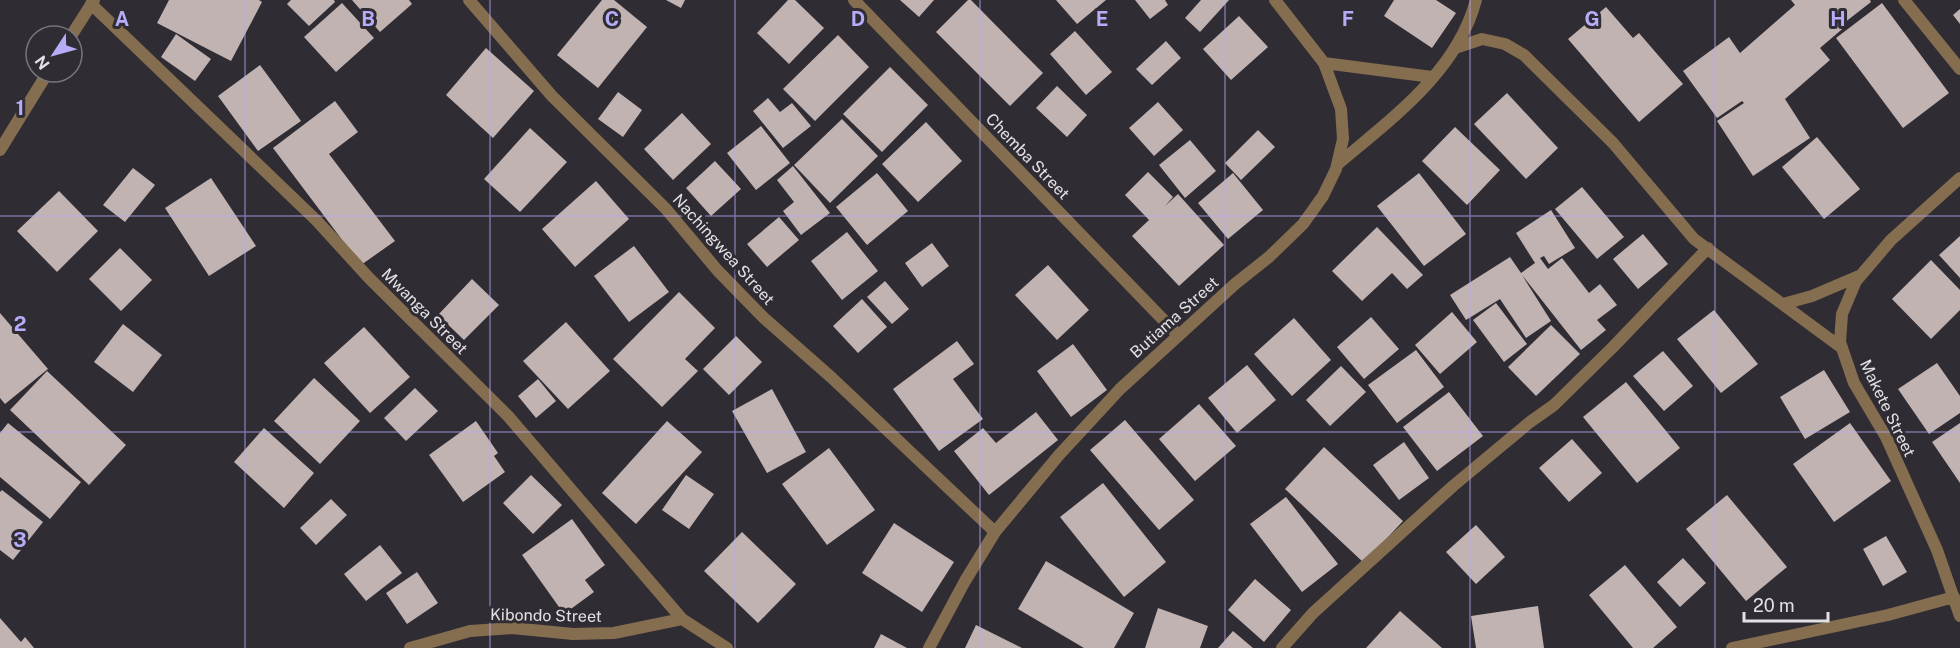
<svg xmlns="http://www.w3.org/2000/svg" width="1960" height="648" viewBox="0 0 1960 648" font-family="'Public Sans',sans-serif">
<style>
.building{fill:#c0b3b2}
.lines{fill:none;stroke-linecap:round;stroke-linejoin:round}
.minor{stroke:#856d4f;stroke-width:12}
.grid{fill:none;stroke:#b6acf8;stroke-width:1.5;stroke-opacity:0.55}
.labels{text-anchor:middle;stroke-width:6;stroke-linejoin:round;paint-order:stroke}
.street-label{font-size:16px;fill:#e3e1e6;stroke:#302c33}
.grid-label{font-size:20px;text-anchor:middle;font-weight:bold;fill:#b6acf8;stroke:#302c33;stroke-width:6;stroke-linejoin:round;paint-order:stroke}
</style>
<rect width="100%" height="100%" fill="#302c33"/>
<!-- building -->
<path class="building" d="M169,0H259L262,2L231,61L157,23Z
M291,0H334L335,2L309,26L287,4Z
M352,0H409L412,4L380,32Z
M602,0H614L647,27L598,88L557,55Z
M666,0H685L681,8Z
M788,0H795L824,28L789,64L757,33Z
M900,0H934L919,17Z
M968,0H971L1043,73L1010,106L936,32Z
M1056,0H1106L1077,24Z
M1135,0H1165L1168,5L1150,19Z
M1201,0H1229L1200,32L1185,18Z
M1394,0H1436L1456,13L1432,48L1384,16Z
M1791,0H1870L1871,2L1844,23L1847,25L1820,48L1830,60L1785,99L1810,138L1753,176L1717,121L1744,103L1742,101L1717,118L1683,71L1729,37L1740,53L1795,5Z
M342,3L374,38L336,72L304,37Z
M1882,3L1949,93L1903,128L1836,38Z
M1606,7L1633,38L1639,33L1683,84L1639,122L1568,39Z
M1960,9V24L1953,15Z
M1239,16L1268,47L1231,80L1203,49Z
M1075,31L1112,72L1086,95L1050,54Z
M176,34L211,59L195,81L161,57Z
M838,35L869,67L815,121L783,89Z
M1166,41L1181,58L1152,85L1136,69Z
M486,48L534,91L493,138L446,95Z
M260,65L301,121L258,151L218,96Z
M890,67L928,105L882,152L843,114Z
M1057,86L1087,115L1067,137L1036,108Z
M618,92L642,110L623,137L598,119Z
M1507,93L1558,148L1526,179L1474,124Z
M768,98L780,112L792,103L811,126L783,148L753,111Z
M335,101L358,132L329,154L395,241L361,265L273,148Z
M1158,102L1183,130L1154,156L1129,128Z
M682,113L711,144L673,180L644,149Z
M842,119L878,156L830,203L794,165Z
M926,122L962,161L918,202L882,164Z
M761,126L790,163L756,190L727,153Z
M1455,127L1500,170L1467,205L1422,161Z
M530,128L567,162L520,212L484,179Z
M1258,130L1275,147L1241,180L1225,163Z
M1817,137L1860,189L1824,219L1782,167Z
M1190,140L1216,171L1185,198L1159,165Z
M715,161L741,189L711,216L686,188Z
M793,166L830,213L801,235L783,211L794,202L777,180Z
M133,168L155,185L125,222L103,205Z
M1148,172L1173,197L1165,206L1178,194L1224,245L1179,286L1132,236L1149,220L1125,195Z
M877,173L908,211L867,245L836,207Z
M1233,173L1263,210L1228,239L1198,203Z
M1419,173L1466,234L1424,266L1377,206Z
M211,178L256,246L209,276L165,208Z
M596,181L629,219L575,267L542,229Z
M1582,187L1624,237L1597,259L1555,209Z
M59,191L98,231L57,272L17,231Z
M1551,210L1575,248L1549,264L1544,256L1540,258L1548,269L1562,258L1589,293L1600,284L1617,305L1597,320L1606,330L1581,350L1522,275L1551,321L1526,338L1500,299L1466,320L1450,295L1510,257L1521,273L1535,263L1516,233Z
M779,217L799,240L767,267L747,244Z
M1377,227L1423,275L1407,289L1392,273L1362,301L1332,271Z
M847,232L878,271L842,300L811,261Z
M1643,234L1668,264L1638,289L1613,259Z
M1960,236V278L1939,255Z
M932,243L949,266L922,287L905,263Z
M634,246L669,292L629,322L594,276Z
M120,248L152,280L121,311L89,279Z
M1931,260L1960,290V310L1931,339L1892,299Z
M1048,265L1089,310L1057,340L1015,295Z
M472,279L499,305L464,340L438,315Z
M885,281L909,309L892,324L867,297Z
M679,292L715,328L685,359L698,371L662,407L613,359Z
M862,299L887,327L858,353L833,326Z
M1496,303L1527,344L1504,362L1473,320Z
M1714,310L1758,364L1721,393L1677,339Z
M1452,312L1477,342L1440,374L1415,345Z
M0,313L48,369L5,404L0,398Z
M1371,317L1399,349L1364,379L1337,347Z
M1294,318L1331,360L1292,396L1254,354Z
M566,322L610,371L568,409L523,361Z
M123,324L162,355L133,392L94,362Z
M1551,325L1580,354L1536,396L1508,367Z
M364,327L410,377L370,413L324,363Z
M736,336L762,362L729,395L703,369Z
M957,341L974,364L953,379L983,419L939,451L893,389Z
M1073,344L1107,390L1071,417L1037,371Z
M1416,350L1444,387L1397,423L1368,385Z
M1663,351L1693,386L1664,411L1633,376Z
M1937,363L1960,396V413L1929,434L1898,389Z
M1247,365L1276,400L1237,433L1208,398Z
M1341,366L1366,392L1330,426L1306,400Z
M1824,370L1850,412L1805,439L1780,397Z
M47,371L126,445L89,485L10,410Z
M314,378L360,421L320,464L274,421Z
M538,379L556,401L536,418L518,396Z
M1626,382L1680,448L1637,483L1583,417Z
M415,388L438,411L406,441L384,418Z
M772,389L806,452L767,473L732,411Z
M1449,392L1483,436L1437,471L1403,427Z
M1199,404L1236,446L1195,481L1159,439Z
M1036,412L1058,440L989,495L954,451L983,428L996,443Z
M1125,420L1194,500L1159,530L1090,450Z
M476,421L498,453L494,456L505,472L463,502L429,455Z
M667,421L702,452L636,524L602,493Z
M8,423L81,482L50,519L0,477V433Z
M1850,423L1891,481L1834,522L1793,464Z
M1960,423V483L1932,442Z
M264,428L314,473L284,508L234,462Z
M1572,439L1602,473L1569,502L1539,468Z
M1404,442L1429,478L1399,500L1373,465Z
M1324,447L1403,521L1364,563L1285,489Z
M829,448L875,510L827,545L782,484Z
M531,475L562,505L533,534L503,503Z
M686,475L714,494L689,529L662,510Z
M1103,483L1166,562L1124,597L1060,517Z
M2,490L43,522L13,560L0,550V492Z
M1727,495L1787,567L1746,601L1686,529Z
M1286,497L1338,564L1302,592L1250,524Z
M331,499L347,515L316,545L300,528Z
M572,519L605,565L585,580L594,592L564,614L522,555Z
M894,523L954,562L922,612L862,573Z
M1476,525L1505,557L1476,584L1446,552Z
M742,532L796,584L758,623L704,571Z
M1886,536L1907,572L1883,586L1863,549Z
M380,545L402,573L366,601L344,574Z
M1683,558L1706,583L1680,607L1657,582Z
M1046,561L1134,613L1114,648H1084L1018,609Z
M1625,565L1677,627L1653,648H1633L1589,595Z
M417,572L438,603L407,624L386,593Z
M1255,579L1291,610L1264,642L1228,610Z
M1538,606L1544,648H1476L1471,616Z
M1158,608L1208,626L1200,648H1145Z
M1400,611L1442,648H1366Z
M0,618L21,642L25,637L34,648H0Z
M976,625L1022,648H965Z
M1233,631L1253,648H1218Z
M881,634L907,648H874Z"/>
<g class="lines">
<!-- minor -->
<path class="minor" d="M469,0L552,96L666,209L718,271L764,318L832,378L995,532
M854,0L1178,335
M1904,0L1960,69
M91,4L317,221L369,278L508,416L682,619L727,648
M71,36L94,0
M1455,48L1482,39L1505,44L1524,55L1613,143L1694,239L1842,348
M1324,63L1432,77
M0,150L48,72
M1338,164C1392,118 1457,72 1476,0
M1960,178L1891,240L1856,281L1842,314L1840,342L1854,383L1886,437L1937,550L1960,616
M1783,304L1812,296L1859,276
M410,648L470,631L512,628L573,634L614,633L682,619
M929,648L965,581L995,532L1059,455L1120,389L1235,284L1269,257L1303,224L1323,196L1336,169L1343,139L1341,109L1324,63L1275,0
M1282,648L1313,613L1453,486L1530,422L1554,405L1613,347L1708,248
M1732,648L1888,615L1954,597"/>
</g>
<!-- grid -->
<path class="grid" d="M245,0V648M490,0V648M735,0V648M980,0V648M1225,0V648M1470,0V648M1715,0V648M0,216H1960M0,432H1960"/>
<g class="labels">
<!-- street labels -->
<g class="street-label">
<text transform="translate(1028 156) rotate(46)" y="6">Chemba Street</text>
<text transform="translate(724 249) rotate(48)" y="6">Nachingwea Street</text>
<text transform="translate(425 311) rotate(45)" y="6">Mwanga Street</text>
<text transform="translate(1174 317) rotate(-42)" y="6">Butiama Street</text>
<text transform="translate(1888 408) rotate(64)" y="6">Makete Street</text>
<text transform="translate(546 615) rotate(1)" y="6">Kibondo Street</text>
</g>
</g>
<g class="grid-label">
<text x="122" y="26">A</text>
<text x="368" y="26">B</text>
<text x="612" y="26">C</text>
<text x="858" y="26">D</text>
<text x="1102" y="26">E</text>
<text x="1348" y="26">F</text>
<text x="1592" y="26">G</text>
<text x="1838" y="26">H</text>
<text x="20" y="115">1</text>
<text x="20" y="331">2</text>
<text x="20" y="547">3</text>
</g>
<!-- north arrow -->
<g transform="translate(54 54) rotate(234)"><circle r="28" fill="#302c33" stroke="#78747b" stroke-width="1.5"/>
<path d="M0-4.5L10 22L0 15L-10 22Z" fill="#b6acf8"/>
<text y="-9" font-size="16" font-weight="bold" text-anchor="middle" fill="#e3e1e6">N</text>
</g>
<!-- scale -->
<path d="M1744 612v9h84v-9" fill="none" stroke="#e3e1e6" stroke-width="3"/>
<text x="1753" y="612" font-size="18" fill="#e3e1e6" stroke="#302c33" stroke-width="4.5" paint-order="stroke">20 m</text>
</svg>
